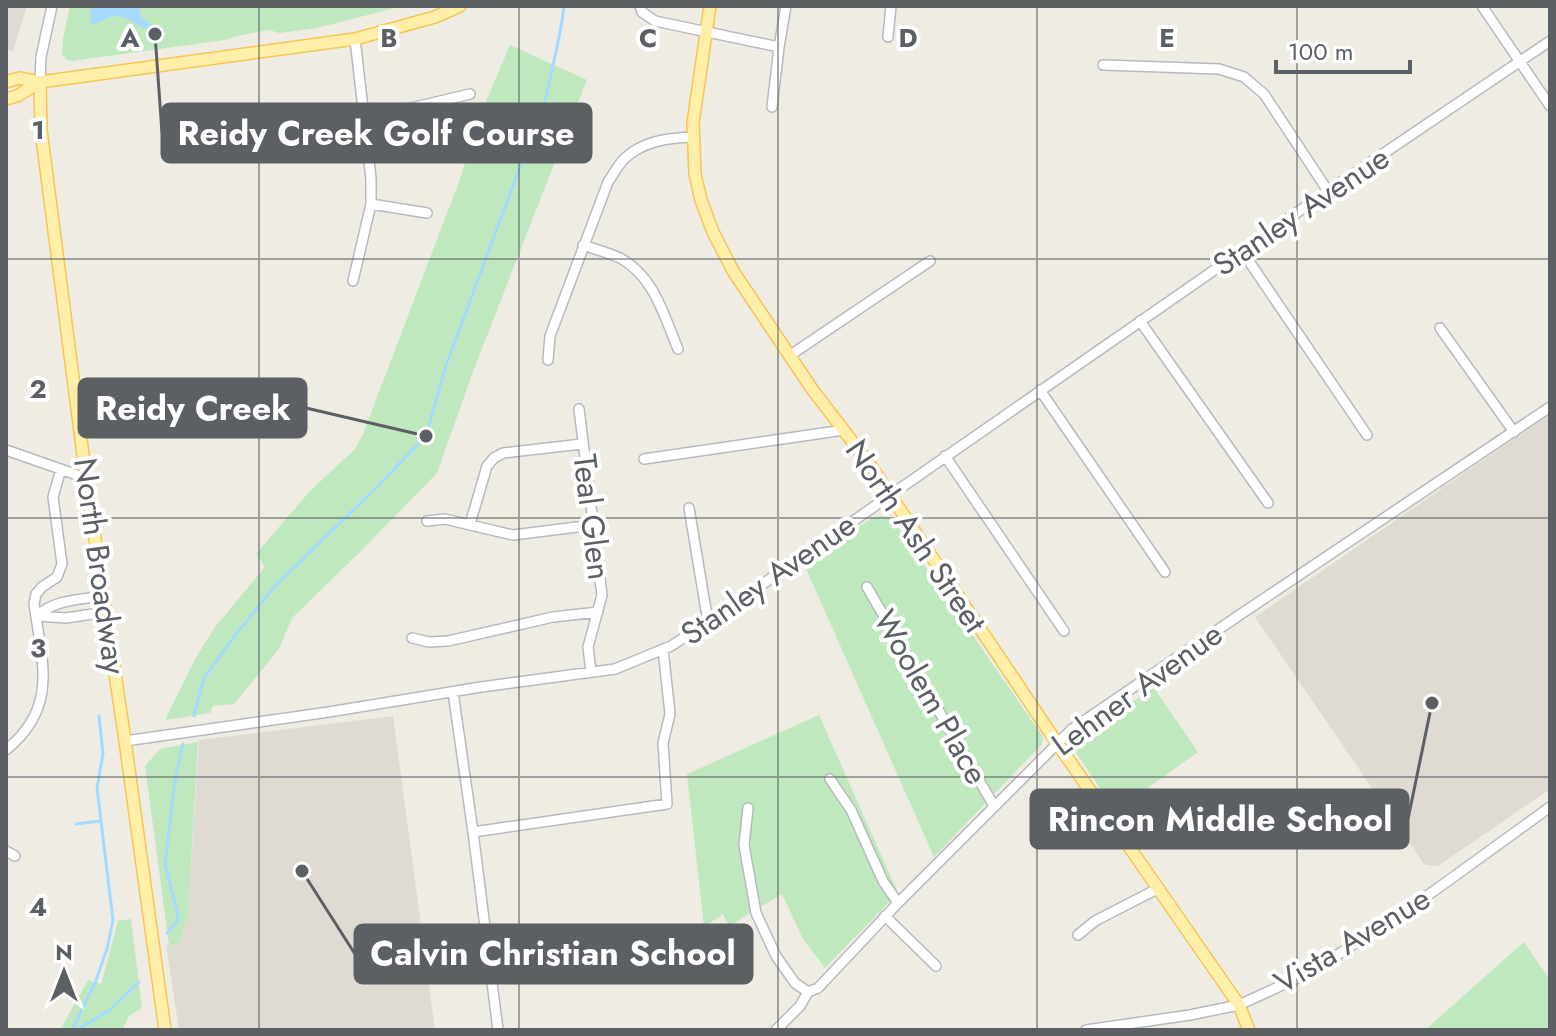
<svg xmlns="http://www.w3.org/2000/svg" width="1556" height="1036" viewBox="0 0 1556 1036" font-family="Jost,sans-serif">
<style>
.education{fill:#dfdbd2}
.green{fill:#c0e8bf}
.water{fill:#a4daff}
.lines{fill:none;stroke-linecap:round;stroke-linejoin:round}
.stream{stroke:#a4daff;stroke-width:3}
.minor-casing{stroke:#b6babe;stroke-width:12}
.major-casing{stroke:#f7c554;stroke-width:14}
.minor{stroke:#fff;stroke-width:9}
.major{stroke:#ffefa9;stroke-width:11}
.grid{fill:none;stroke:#5c6065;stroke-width:2;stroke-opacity:0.55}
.labels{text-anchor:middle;stroke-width:8;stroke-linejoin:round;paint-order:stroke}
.street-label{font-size:32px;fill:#5c6065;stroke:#fff}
.grid-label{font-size:26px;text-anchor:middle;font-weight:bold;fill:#5c6065;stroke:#fff;stroke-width:8;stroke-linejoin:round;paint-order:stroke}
.leader{fill:none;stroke:#5c6065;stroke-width:3}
.callout-dot{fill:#5c6065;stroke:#fff;stroke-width:3}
.callout{fill:#5c6065;stroke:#5c6065;stroke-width:3}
.callout-label{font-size:34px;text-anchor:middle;font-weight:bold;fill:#fff}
</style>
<rect width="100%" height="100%" fill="#efece4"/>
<!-- education -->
<path class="education" d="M6,6H27L13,51L6,50Z
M1550,414V789L1438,866L1427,865L1424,864L1255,617Z
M393,716L435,1030H179L166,945L180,943L188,915L199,740Z"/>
<!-- green -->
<path class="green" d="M70,6H403L317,28L279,33L269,30L237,36L225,40L71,61L67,60L62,54L63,39Z
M510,45L587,80L474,369L437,473L360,552L292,618L279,649L234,704L213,706L210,713L165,720L195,659L215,627L265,567L256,554L310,491L355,449L363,434L457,187L487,99Z
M882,516L893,520L1043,737L1042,744L934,857L804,564L872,518Z
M1154,688L1198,752L1115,811L1071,745L1072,740Z
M819,715L898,893L825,968L803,939L782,894L729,926L723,914L704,927L687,774Z
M198,742L188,915L180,943L169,945L145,766L160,749Z
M131,919L142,1008L129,1016L123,1028L110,1030H60L88,980L101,984L118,921Z
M1524,942L1550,980V1030H1425Z"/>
<!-- water -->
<path class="water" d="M93,6H142L140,9L141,17L152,25L148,30C135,25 125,13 110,17C102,19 99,24 91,24L90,13Z"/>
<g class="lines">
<!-- stream -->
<path class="stream" d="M194,716L204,678L233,638L275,586L376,488L426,436L445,368L547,95C552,65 561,36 564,6
M76,824L100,821
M167,933L177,921L178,914L165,864L175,781L183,744
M72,1030L95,983L107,949L113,920L97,788L103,754L99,716
M77,1030L111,1009L139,982"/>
<!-- minor casing -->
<g class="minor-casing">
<path id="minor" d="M640,6L642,12L655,21L779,47
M1482,6L1550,106
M888,37L891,6
M1103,65L1219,69L1244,77L1264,94L1328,191
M40,82L41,57L52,6
M772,107L779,47L786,6
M364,116L394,112L470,94
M371,204L427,213
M583,245C595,249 609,253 620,258C654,276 664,316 678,349
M1242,251L1367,435
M353,281L371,204V179L355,39
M1140,321L1268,503
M1440,328L1514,432
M789,356L930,261
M548,360L550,336L608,182C613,175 618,165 624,159C643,141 667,138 693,137
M1040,390L1165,572
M579,409L602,595L588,647L591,672
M6,450L86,478
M945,456L1064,631
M644,459L844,430
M689,508L708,622
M427,521L445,519L513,535L593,525
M470,524L487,466L494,458L503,453L582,444
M867,587L994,806
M36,616C57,599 77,600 104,596
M36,616L66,618L106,612
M412,638L429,642L448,641L553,617L598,612
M453,692L473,832L498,1030
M125,741L329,712L481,687L615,669L671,646L708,622L1328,191L1550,41
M6,750C59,707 42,662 34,604L36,594L42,587L57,577L62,564L53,497L61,469
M830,779L851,810L883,881L898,903
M748,808L744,845L756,913L776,956L795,983L808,992
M473,832L667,804L663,743L670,714L663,649
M6,851L15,856
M885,916L936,966
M1078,935L1095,921L1159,888
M491,967L581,957L619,946
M776,1030L800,1006L808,992L818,988L898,903L1072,729L1244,612L1550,407
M1086,1030L1190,1015L1239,1005L1313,971L1434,891L1550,807"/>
</g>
<!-- major casing -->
<g class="major-casing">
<path id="major" d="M710,6L693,123L695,174L701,200L713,232L733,271L812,389L868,462L1057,743L1239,1005L1249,1030
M6,82L19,78L40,82L355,39L435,17L460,6
M40,82L41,130L86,478L125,741L165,1030
M6,99L17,96L40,82"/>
</g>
<!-- minor -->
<use href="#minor" class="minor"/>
<!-- major -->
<use href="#major" class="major"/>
</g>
<!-- grid -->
<path class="grid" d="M259,6V1030M519,6V1030M778,6V1030M1037,6V1030M1297,6V1030M6,259H1550M6,518H1550M6,777H1550"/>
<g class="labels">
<!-- street labels -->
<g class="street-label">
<text transform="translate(1301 211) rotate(-34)" y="11">Stanley Avenue</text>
<text transform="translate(592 517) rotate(83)" y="11">Teal Glen</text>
<text transform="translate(916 536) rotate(56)" y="11">North Ash Street</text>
<text transform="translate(100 566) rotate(82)" y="11">North Broadway</text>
<text transform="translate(768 579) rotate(-35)" y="11">Stanley Avenue</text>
<text transform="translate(1137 689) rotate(-36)" y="11">Lehner Avenue</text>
<text transform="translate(931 697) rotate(60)" y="11">Woolem Place</text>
<text transform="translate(1352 940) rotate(-31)" y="11">Vista Avenue</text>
</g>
</g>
<g class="grid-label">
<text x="130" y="47">A</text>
<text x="389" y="47">B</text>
<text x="648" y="47">C</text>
<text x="908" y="47">D</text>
<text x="1167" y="47">E</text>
<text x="38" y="139">1</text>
<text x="38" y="398">2</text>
<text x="38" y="657">3</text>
<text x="38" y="916">4</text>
</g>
<!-- callouts -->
<path class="leader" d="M155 34L162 133M426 436L306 408M1432 703L1408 819M302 871L355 954"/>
<g class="callout-dot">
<circle cx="155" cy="34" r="8"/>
<circle cx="426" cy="436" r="8"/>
<circle cx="1432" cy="703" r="8"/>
<circle cx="302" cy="871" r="8"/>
</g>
<g class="callout">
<rect x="162" y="104" width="429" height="58" rx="8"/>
<rect x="79" y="379" width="227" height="58" rx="8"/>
<rect x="1031" y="790" width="377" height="58" rx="8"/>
<rect x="355" y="925" width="397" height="58" rx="8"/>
</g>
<g class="callout-label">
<text x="376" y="145">Reidy Creek Golf Course</text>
<text x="193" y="420">Reidy Creek</text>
<text x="1220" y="831">Rincon Middle School</text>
<text x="553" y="965">Calvin Christian School</text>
</g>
<!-- border -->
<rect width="1556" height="1036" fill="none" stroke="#5c6065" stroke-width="16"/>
<!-- north arrow -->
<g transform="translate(64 972)" stroke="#ffffff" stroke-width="6" paint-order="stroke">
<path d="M0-6L14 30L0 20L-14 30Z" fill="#5c6065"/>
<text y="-12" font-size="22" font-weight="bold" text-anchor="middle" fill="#5c6065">N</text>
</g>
<!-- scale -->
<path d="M1276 60v12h134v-12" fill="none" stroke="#5c6065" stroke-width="4"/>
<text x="1288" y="60" font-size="24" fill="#5c6065" stroke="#ffffff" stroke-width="6" paint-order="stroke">100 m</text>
</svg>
